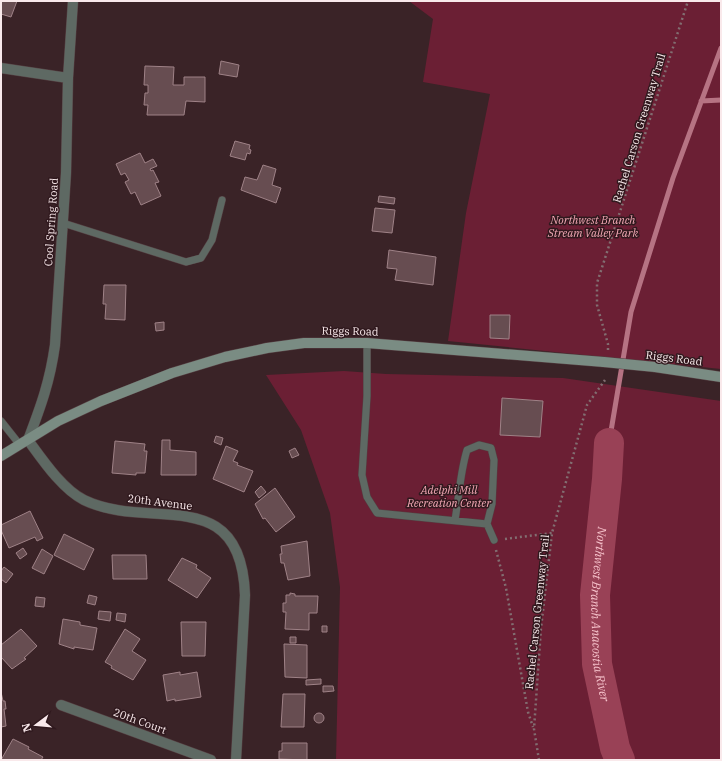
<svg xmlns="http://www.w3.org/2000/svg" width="722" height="761" viewBox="0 0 722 761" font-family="'IBM Plex Serif',serif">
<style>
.green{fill:#6b1f34}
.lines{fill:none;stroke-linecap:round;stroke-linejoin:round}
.stream{stroke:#b67383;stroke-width:5}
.river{stroke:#994156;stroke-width:30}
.building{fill:#674d51;stroke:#9f8287}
.lane-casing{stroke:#553f42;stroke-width:8}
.street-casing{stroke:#553f42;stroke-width:11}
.secondary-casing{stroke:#553f42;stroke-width:11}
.path{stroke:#826e71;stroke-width:2.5;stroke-dasharray:2 3;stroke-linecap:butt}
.lane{stroke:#5e6963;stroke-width:7}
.street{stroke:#5e6963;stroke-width:10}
.secondary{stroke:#7a8c83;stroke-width:10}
.secondary-bridge-casing{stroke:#553f42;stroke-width:11;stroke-linecap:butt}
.secondary-bridge{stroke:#7a8c83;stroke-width:10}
.labels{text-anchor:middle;stroke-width:3;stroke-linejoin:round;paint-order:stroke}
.street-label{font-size:11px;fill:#f9e9eb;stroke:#30191e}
.park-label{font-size:11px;font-style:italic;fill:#f3a8b5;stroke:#30191e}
.water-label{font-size:12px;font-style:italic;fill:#f6c2cb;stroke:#30191e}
</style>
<rect width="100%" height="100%" fill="#3a2327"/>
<!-- green -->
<path class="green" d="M409,1H721V369L448,341L466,213L490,94L423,82L433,19Z
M344,371L386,374L563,378L721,401V760H336L340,587L330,513L301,430L266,375Z"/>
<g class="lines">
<!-- stream -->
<path class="stream" d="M701,101L721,100
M609,443L631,312L673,178L721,48"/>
<!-- river -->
<path class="river" id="s1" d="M609,443L607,479L595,595L597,664L615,748L620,760"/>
</g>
<!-- building -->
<path class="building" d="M1,1H17L11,17L1,14Z
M221,61L239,65L237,77L219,74Z
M145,66L174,67L173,85H184V77H205V102L186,101L184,115H147L148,105H144L145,93H148V85H144Z
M235,141L250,145L249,149L251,150L250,154L247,153L245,160L230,156Z
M140,153L145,163L153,159L157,166L150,169L151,171L153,170L159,182L155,183L161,196L141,205L135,192L131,194L125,182L129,180L125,173L121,175L116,164Z
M263,165L276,169L272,185L281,188L276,203L241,190L245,177L257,180Z
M379,196L395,198L394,204L378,202Z
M375,208L395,210L392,233L372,231Z
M389,250L436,257L433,285L395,280L397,269L387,268Z
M104,285H126L125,320L105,319L106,304H103Z
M490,315H510L509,339L490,338Z
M164,322V330L156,331L155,323Z
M502,398L543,401L540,437L500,435Z
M216,436L223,438L221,445L214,442Z
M162,440H170V450L196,452V475H161Z
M115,441L145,444L144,451H147L145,473H136V475L112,473Z
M226,446L238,451L233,461L238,463L237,465L253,471L244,492L213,479Z
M295,448L299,455L292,458L289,451Z
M261,486L266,492L259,498L255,492Z
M275,488L295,517L276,532L265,518L263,519L255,504Z
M30,511L43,538L37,541L35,537L9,548L1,530V525Z
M64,534L94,549L84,570L54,555Z
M307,541L310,576L288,580L284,563H281L280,554H282L281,546Z
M23,548L27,554L20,559L16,553Z
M42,549L53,556L44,574L32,568Z
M112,555H146L147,579H113Z
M182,558L197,565L196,568L211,578L197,598L168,580Z
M4,567L13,574L6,583L1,579V571Z
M290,593L295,594V596H318L317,613H309V630L285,629L286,612H283V603H286V595H290Z
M89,595L97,597L95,605L87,603Z
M36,597L45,598L44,607L35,606Z
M99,611L111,612L110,621L98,619Z
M117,613L126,614L125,622L116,620Z
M63,619L80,622V625L97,628L93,650L74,647V649L59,644Z
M181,622H206L205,656H182Z
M322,626H327V632H322Z
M21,629L37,646L24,658L26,659L12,669L1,657V645Z
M125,629L140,639L132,651L146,660L133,680L111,668L112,666L105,662Z
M290,637H296V643H290Z
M284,644L307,645V678L285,677Z
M180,672V675L197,672L201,697L175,701V699L167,701L163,675Z
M321,679V684L306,685V680Z
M323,686H333L334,691L323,692Z
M1,692L3,701H5L6,709H4L6,726L1,727Z
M283,694H305L304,727H281Z
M314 718a5 5 0 1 1 10 0a5 5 0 1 1-10 0Z
M13,739L29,747L28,749L43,757L41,760H1Z
M282,743H307V760L279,759V751H282Z"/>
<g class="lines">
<!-- lane casing -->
<g class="lane-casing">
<path id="lane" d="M63,223L186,262L201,258L212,240L222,200
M367,343V396L362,475L367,497L377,513L487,524
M1,421L20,445
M455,520C459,497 460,473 467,450L479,445L491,448L494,460L492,504L487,524L494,540"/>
</g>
<!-- street casing -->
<g class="street-casing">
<path id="street" d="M73,1L68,78L66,173L55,345C50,381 41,406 28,440C42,459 62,489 84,500C150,532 241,481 245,595L236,760
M1,68L68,78
M61,705L211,760"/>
</g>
<!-- secondary casing -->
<g class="secondary-casing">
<path id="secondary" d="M655,367L721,377
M1,456L58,421L101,401L172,373L225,357L267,348L304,343H367L604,362"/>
</g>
<!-- path -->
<path class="path" d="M608,350V344L597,305V283L688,1
M505,539L552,533
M496,550L506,588L528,712L533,727
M539,760L534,729L541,628L552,533L587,405L605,380"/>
<!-- lane -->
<use href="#lane" class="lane"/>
<!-- street -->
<use href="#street" class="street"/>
<!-- secondary -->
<use href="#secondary" class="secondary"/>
<!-- secondary-bridge casing -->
<g class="secondary-bridge-casing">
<path id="secondary-bridge" d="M604,362L655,367"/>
</g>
<!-- secondary-bridge -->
<use href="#secondary-bridge" class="secondary-bridge"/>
</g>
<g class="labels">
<!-- street labels -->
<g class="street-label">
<text transform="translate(639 128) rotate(-73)" y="4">Rachel Carson Greenway Trail</text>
<text transform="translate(51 222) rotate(-86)" y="4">Cool Spring Road</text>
<text transform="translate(350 331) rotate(1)" y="4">Riggs Road</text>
<text transform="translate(674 358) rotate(7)" y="4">Riggs Road</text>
<text transform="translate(160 502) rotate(7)" y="4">20th Avenue</text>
<text transform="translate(537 612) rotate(-84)" y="4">Rachel Carson Greenway Trail</text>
<text transform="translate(140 721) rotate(20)" y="4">20th Court</text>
</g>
<!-- park labels -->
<g class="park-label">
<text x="593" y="224">Northwest Branch<tspan x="593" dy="13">Stream Valley Park</tspan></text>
<text x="449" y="494">Adelphi Mill<tspan x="449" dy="13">Recreation Center</tspan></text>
</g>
<!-- water labels -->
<g class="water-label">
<text dy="4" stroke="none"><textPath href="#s1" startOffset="172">Northwest Branch Anacostia River</textPath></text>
</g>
</g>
<!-- border -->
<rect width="722" height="761" fill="none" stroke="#f9e9eb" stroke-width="4"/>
<!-- north arrow -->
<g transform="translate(36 725) rotate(254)" stroke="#30191e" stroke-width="3" paint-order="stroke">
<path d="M0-3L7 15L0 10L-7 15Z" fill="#f9e9eb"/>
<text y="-6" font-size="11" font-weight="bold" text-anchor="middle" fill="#f9e9eb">N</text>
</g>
</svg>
